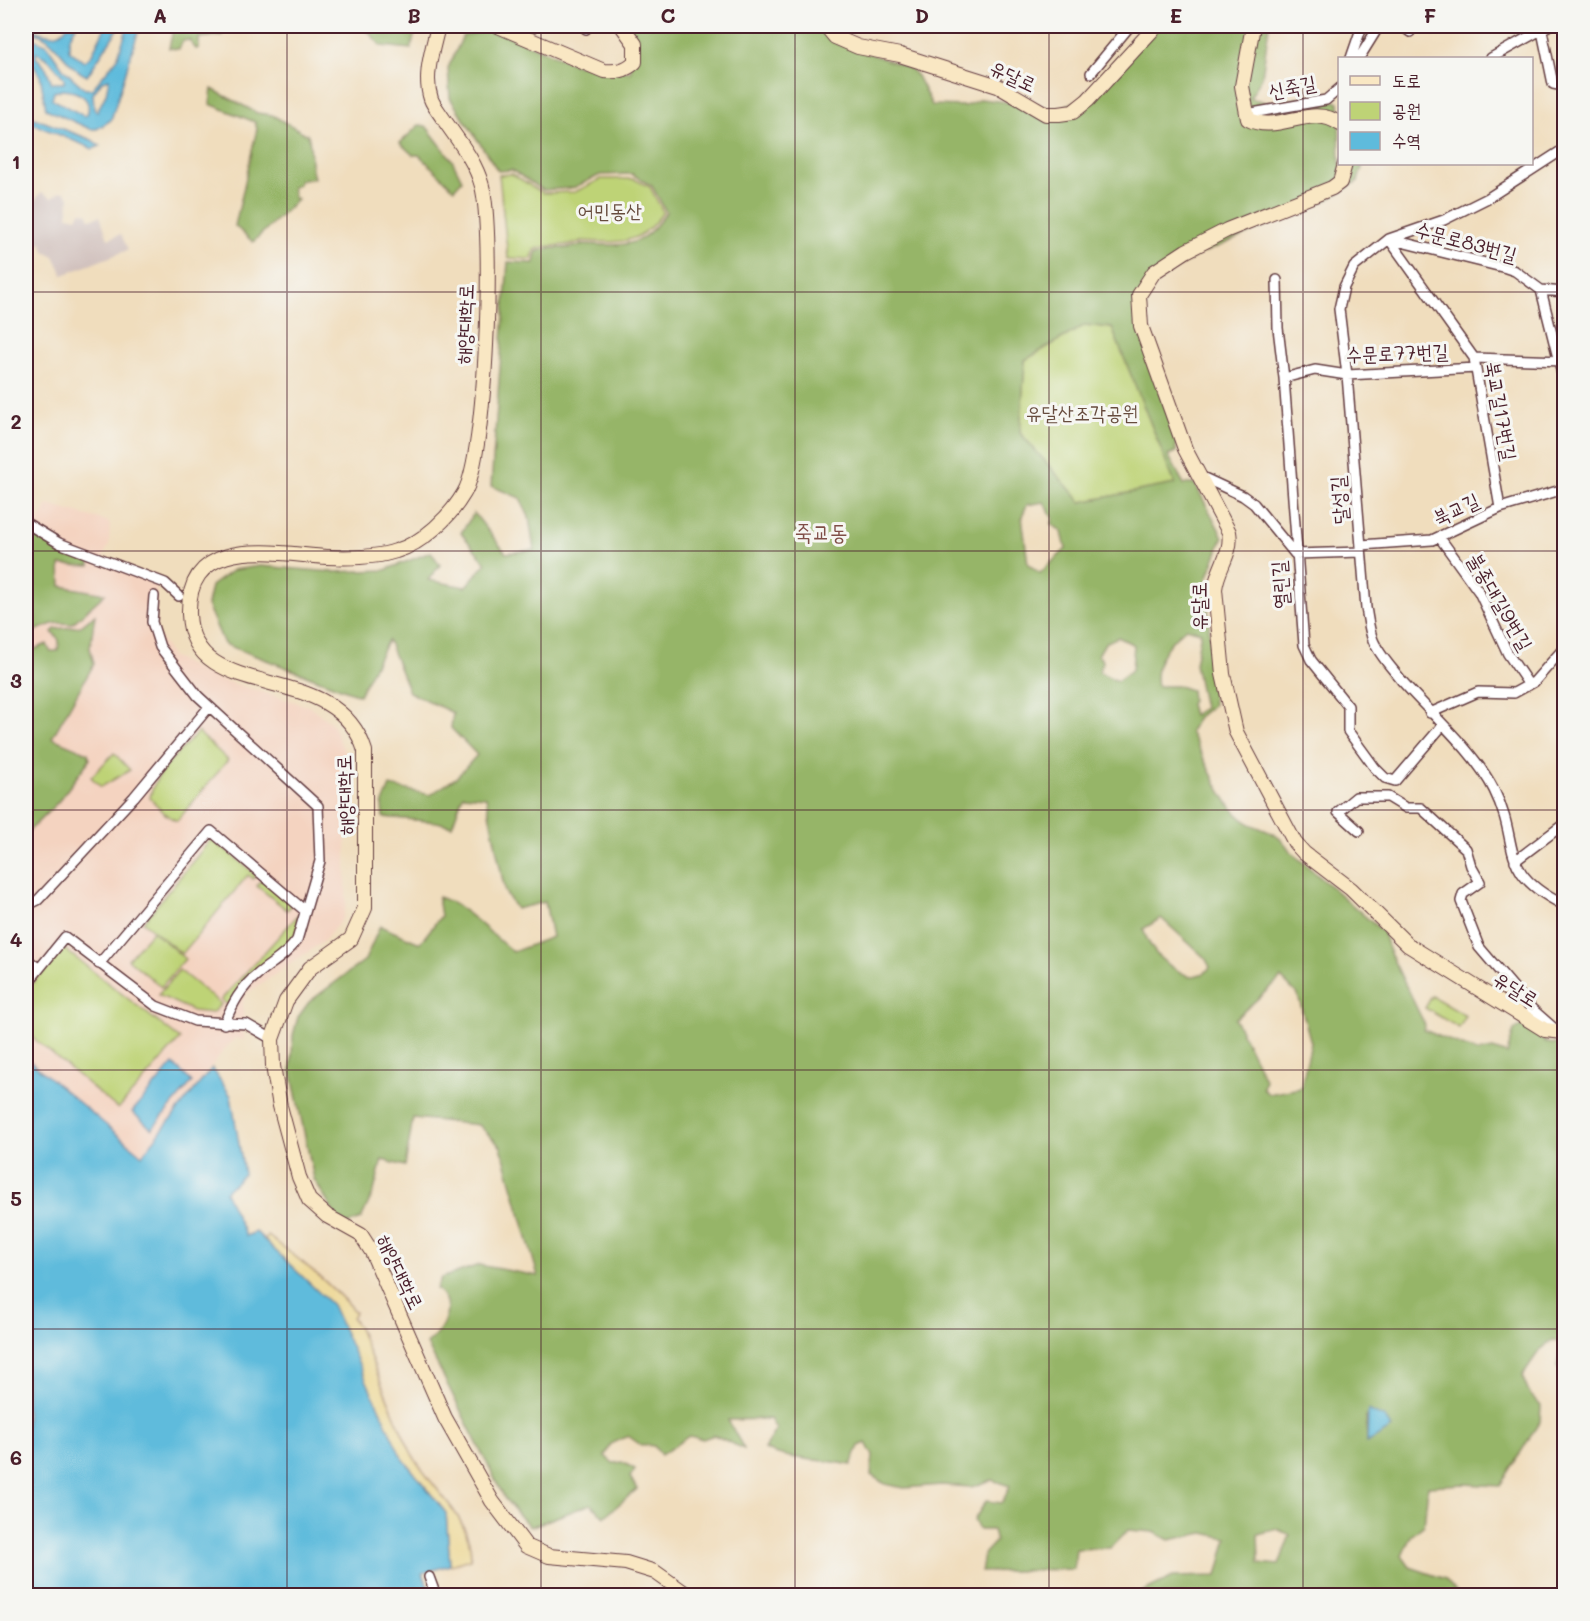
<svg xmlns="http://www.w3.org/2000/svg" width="1590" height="1621" viewBox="0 0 1590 1621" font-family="Mali,'Poor Story',sans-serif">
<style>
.built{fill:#f4d3c0}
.industrial{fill:#d0c0bc}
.green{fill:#bed376;stroke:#847950;stroke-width:1.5}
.forest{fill:#96b567;stroke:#706a49;stroke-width:1.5;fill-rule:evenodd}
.sand{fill:#eeda9e;stroke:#9c7c64;stroke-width:1.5}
.water{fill:#5ebbdc;stroke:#546d84;stroke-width:1.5;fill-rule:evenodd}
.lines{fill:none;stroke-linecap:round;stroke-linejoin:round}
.street-casing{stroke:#633c41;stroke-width:12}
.secondary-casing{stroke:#633c41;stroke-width:16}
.street{stroke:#fff;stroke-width:9}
.secondary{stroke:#f9e7c3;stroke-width:14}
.grid{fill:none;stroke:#4a1f2b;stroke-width:1.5;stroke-opacity:0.55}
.labels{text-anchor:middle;stroke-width:6;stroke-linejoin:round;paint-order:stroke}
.street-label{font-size:20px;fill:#4a1f2b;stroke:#f6f6f2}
.park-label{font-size:20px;fill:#674c3e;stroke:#f6f6f2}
.quarter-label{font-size:22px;fill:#804e47;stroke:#f6f6f2}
.neatline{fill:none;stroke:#4a1f2b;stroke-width:2}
.grid-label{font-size:20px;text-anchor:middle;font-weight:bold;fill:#4a1f2b}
</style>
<rect width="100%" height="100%" fill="#f6f6f2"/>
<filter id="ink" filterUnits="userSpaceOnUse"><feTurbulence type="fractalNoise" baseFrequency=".0167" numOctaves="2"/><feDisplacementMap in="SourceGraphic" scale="12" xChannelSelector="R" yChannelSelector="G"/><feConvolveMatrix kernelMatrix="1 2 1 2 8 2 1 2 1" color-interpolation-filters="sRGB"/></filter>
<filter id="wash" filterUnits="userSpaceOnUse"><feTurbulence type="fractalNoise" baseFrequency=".008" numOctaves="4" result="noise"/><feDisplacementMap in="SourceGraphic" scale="24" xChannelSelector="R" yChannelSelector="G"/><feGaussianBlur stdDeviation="1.35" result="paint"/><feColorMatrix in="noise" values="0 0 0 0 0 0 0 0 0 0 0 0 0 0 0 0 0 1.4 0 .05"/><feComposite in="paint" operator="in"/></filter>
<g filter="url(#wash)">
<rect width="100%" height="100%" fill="#f0ddbd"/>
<!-- built -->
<path class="built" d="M48,505L107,521L110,524L109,545L103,556V564L157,582L156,630L171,656L212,677L311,707L332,724L346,755V905L342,919L324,941L246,994L243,1002L244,1040L235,1038L224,1050L142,1155L26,1058V527L33,531Z"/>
<!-- industrial -->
<path class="industrial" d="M41,192L52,198L60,192H65L69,197L68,216L77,218L80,212L87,213L90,219L100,216L108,239L121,234L128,250L63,275L54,256L44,252L42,243L26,249V216Z"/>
<!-- green -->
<path class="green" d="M512,174L543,193L575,192L601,179H634L650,187L663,212C639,247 619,242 582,241C567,249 549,242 534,250L532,259L508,258L499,175Z
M1085,325L1112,328L1176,484L1081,502L1020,433L1025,360Z
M198,732L228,760L177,821L165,814L150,798C154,772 181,751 198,732Z
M114,753L130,770L101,787L91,777Z
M212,838L256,875L253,879L248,875L182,954L143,922Z
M261,880H264L293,904L287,910L257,886Z
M299,914C305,940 273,955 258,968C245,978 237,992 228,1005L221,1000Z
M153,931L185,959L161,987L128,959Z
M63,948L180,1039L118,1109L26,1032V991Z
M179,970L221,1004L212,1013L193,1011L158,995Z
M1432,996L1466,1016L1459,1028L1425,1008Z"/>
<!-- forest -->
<path class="forest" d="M174,26H224L222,35L199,38V48L196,49L189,40L183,41L179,49L169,48Z
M355,26H407L415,32L411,49L381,46L369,32Z
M629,26H821L838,42L909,68L917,76L932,105L965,106L981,99L1007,102L1046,114L1080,100L1145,26H1269L1262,77L1250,98L1272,104L1307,96L1339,102L1340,164H1363L1358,181L1329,199L1196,256L1147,286L1144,321L1176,443V452L1168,455L1184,484H1195L1223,537L1207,579L1213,705L1198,717L1190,732C1205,758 1216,790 1236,813C1254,833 1275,825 1290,851L1383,932L1388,949L1425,1025L1424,1030L1477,1052L1493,1049L1507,1054L1514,1030L1525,1024L1547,1043L1564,1045V1374L1557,1367L1562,1344L1553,1340L1539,1351L1522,1376L1529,1393L1541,1406L1540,1421L1500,1486L1464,1484L1428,1486L1424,1525L1411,1536L1402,1556L1410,1567L1445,1579L1459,1595H1136L1172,1577L1217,1576L1227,1538L1204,1533L1169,1540L1154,1532L1128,1530L1110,1548L1076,1549L1074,1569L981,1572L984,1554L996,1541L993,1530H979L974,1520L986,1501L1002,1503L1010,1486L992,1480L971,1487L941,1485L904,1488L885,1484L871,1475L873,1456L866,1443L859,1446L851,1465C821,1458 793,1462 764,1449L776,1429L770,1419L728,1420L744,1449L714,1435L703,1439L689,1436L661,1455L654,1446L641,1445L628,1436L611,1444L605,1456L613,1463L622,1462L635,1469L630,1477L637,1489L604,1517L591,1504L530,1527L505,1499L427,1344C442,1331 458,1305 436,1289L441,1278L479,1265L538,1276L501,1147L479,1125L413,1118L405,1166L382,1160L374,1191L361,1219L345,1225L335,1215L314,1179L291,1071L293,1035L298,1017L309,1002L365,960L380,926L420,943L441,916L438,897C464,904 491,935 513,952L552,937L545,902L516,909L505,892L486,797L463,795L452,826L437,822L383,817L382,805L390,786L430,795L457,777L477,755L451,728L453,713L409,692L388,640L359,695L224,644L207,605L211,586L233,570L260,566L333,572L385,570L431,552L440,565L428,580L465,587L486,563L461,533L474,513L506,553L534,550L529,517L520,498L491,486L508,262L534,263L536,252C551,244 568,252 582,244C623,245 641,251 666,212L652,186L632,174L600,175L573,188L543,190L512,170L498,171L450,98L448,68L463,36L493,29L577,65L631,72ZM1085,325L1112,328L1175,484L1081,502L1020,433L1025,360ZM1044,502L1053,518L1052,524L1062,532L1066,549L1040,573L1028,564L1022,516L1027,505ZM1186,628L1201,632L1195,664L1204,708L1193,715L1190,704L1192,700L1191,690L1179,686H1157C1152,663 1169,641 1186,628ZM1118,637L1134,645L1132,670L1117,681L1099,672L1103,661L1098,655L1105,643ZM1161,918L1205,958L1210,967L1205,973L1190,977C1165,965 1152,955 1143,929ZM1281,978L1298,995L1311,1043L1301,1088L1268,1094L1263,1088L1265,1079L1235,1019ZM1366,1416L1391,1428L1367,1442ZM1277,1529L1290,1535L1279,1565L1259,1563L1258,1534Z
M212,89L257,113L272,115L308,135C313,152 308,160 314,178L300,180L298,185L292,187L294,198L298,199L253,242L235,226L257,129L255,122L210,104Z
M419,125L426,126L452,160L462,180L454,189L419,155H413L400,143Z
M26,533L90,560V566L60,565L61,586L105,594L72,624C51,621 50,626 32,632L30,630L26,635Z
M95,615L90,648L94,664L52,738L88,753L90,759L58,802L26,834V638L35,649L47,644L50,651H58L59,640L52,632L55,629L81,626Z
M873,1588L881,1595H845V1594Z"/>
<!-- sand -->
<path class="sand" d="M268,1236C300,1259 329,1282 355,1312L352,1318L359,1328C376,1370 392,1412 411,1452C429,1488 472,1516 471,1559L450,1565L446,1513L401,1456L265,1239Z"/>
<!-- water -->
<path class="water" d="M67,26H76L69,39V50L84,62L91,56L106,26H120L87,76C63,66 55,31 26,32V27C39,32 58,42 67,26Z
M128,26H140L111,120L97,129H90L46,109L40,75L26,54V36L46,44L64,70L85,89H92L117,59ZM36,52L49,60L64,78V83H52L46,68L36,57ZM109,79L106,94L97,112L94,109L93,94L102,81ZM63,90C78,91 93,98 87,115L84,116L52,99L54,92Z
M26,115L92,140L100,146L93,149L26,121Z
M26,1058L142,1155L212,1068L231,1096L244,1174L225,1192L246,1236L256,1232L332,1305L401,1456L446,1513L450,1565L423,1573L431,1595H26Z
M173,1064L192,1082L152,1129L132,1112Z
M1368,1410L1385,1418L1392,1428L1367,1443Z"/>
</g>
<g filter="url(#ink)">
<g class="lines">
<!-- street casing -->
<g class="street-casing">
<path id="street" d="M585,26L586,29
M1402,26L1410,32
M1537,26L1542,31L1553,84L1564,86
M1351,58L1362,26
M1352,58L1361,55L1379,26
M1491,58L1548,26
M1091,73L1130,26
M1246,114L1326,100L1340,88
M1564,149L1488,198L1444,220L1389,239L1354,267L1344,287L1339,309L1347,375L1366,608C1368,618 1369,630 1373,640C1379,655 1392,668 1402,681C1431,714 1475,752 1494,790C1522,846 1495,871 1564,905
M1389,239L1474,358L1500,508
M1389,239L1506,268L1515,271L1541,290L1564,292
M1277,280L1278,328L1284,378L1304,645L1311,660L1348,706V731L1375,768L1385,778L1395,781L1442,726
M1541,290L1564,382
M1474,358L1564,361
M1284,378L1315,370L1347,375L1476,368
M1200,476L1243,496L1254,504L1295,554L1361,552
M26,523L59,543L165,583L179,596
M1440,538L1479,592L1508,654L1529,685
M1361,545L1432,540L1500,508L1564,489
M154,596L152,622L160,647L198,696L318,806L320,861L297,940C287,955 271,963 258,974C241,987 232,1005 224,1024
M1430,713L1478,692L1514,693L1534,682L1564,648
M1359,831L1338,812L1356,797H1388L1406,808H1421L1466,849L1471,866L1480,882L1463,894L1461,901L1479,947L1532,1009L1526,1018
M1515,861L1564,824
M26,906L38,900L134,797L209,707
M26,958L39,969
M99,964L211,831L304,910
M26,985L65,937L156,1006L195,1021L246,1024L272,1039
M1532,1009L1557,1031
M429,1577L436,1596"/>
</g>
<!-- secondary casing -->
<g class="secondary-casing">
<path id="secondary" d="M438,26C433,48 423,76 431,99C433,105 439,112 442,117C457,139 475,160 482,186C494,231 487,456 464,493C450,517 423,543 396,551C375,558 349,558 327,557C274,554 187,533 189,614C192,708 336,656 365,751V908L351,939L310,968L286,1001L272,1039L273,1066L280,1106L299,1177L309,1200L327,1216L361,1235L372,1252L445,1418L492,1501L526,1546L549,1556L626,1563L655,1572L689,1596
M498,26L604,71C617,72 625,71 635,62V44L622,26
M826,26L835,37L858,47L900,55L998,86L1046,114H1059L1073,112L1088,100L1156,26
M1253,26L1242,86L1248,119C1278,135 1311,102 1340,124
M1345,164L1340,182L1332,188L1227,230L1186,251L1154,272L1139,295L1141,326L1185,449L1229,532C1233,553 1217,568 1215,589L1223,674L1236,732L1295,843L1304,853L1351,889L1408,945L1545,1030L1564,1032"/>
</g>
<!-- street -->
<use href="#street" class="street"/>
<!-- secondary -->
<use href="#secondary" class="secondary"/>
</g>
</g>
<!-- grid -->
<path class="grid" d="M287,26V1596M541,26V1596M795,26V1596M1049,26V1596M1303,26V1596M26,292H1564M26,551H1564M26,810H1564M26,1070H1564M26,1329H1564"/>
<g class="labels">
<!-- street labels -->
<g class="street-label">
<text transform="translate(1013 76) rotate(25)" y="7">유달로</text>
<text transform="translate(1292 87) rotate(-11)" y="7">신죽길</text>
<text transform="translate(1466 242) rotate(15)" y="7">수문로83번길</text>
<text transform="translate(465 324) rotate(-88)" y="7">해양대학로</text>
<text transform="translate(1397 353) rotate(-2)" y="7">수문로77번길</text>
<text transform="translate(1501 411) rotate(80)" y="7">북교길17번길</text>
<text transform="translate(1339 500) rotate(-94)" y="7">달성길</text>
<text transform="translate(1456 509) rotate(-25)" y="7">북교길</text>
<text transform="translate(1280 585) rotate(-94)" y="7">열린길</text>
<text transform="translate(1500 602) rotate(60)" y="7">불종대길9번길</text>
<text transform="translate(1199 606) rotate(-90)" y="7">유달로</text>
<text transform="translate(345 795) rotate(-92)" y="7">해양대학로</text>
<text transform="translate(1516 989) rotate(32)" y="7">유달로</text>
<text transform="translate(400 1272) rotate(64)" y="7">해양대학로</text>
</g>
<!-- park labels -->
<g class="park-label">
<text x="610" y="218">어민동산</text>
<text x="1082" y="420">유달산조각공원</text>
</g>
<!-- quarter labels -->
<g class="quarter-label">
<text x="821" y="540">죽교동</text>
</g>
</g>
<!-- margin -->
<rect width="1590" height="1621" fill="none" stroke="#f6f6f2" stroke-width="66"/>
<!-- legend -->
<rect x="1338" y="57" width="195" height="108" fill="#f6f6f2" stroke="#b1a0a2" stroke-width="1.5"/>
<rect x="1350" y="76" width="30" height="9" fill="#f9e7c3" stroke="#b1a0a2" stroke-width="1.5"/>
<text x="1392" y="87" font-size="18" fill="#4a1f2b">도로</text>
<rect x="1350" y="102" width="30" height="18" fill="#bed376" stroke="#b1a0a2" stroke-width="1.5"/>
<text x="1392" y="117" font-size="18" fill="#4a1f2b">공원</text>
<rect x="1350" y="132" width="30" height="18" fill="#5ebbdc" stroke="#b1a0a2" stroke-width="1.5"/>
<text x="1392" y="147" font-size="18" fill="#4a1f2b">수역</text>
<rect x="33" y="33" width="1524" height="1555" class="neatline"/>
<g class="grid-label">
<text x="160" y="23">A</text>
<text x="414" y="23">B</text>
<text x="668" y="23">C</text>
<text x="922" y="23">D</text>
<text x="1176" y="23">E</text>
<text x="1430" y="23">F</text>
<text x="16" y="169">1</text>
<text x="16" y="429">2</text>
<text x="16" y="688">3</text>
<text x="16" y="947">4</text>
<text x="16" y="1206">5</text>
<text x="16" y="1465">6</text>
</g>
</svg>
